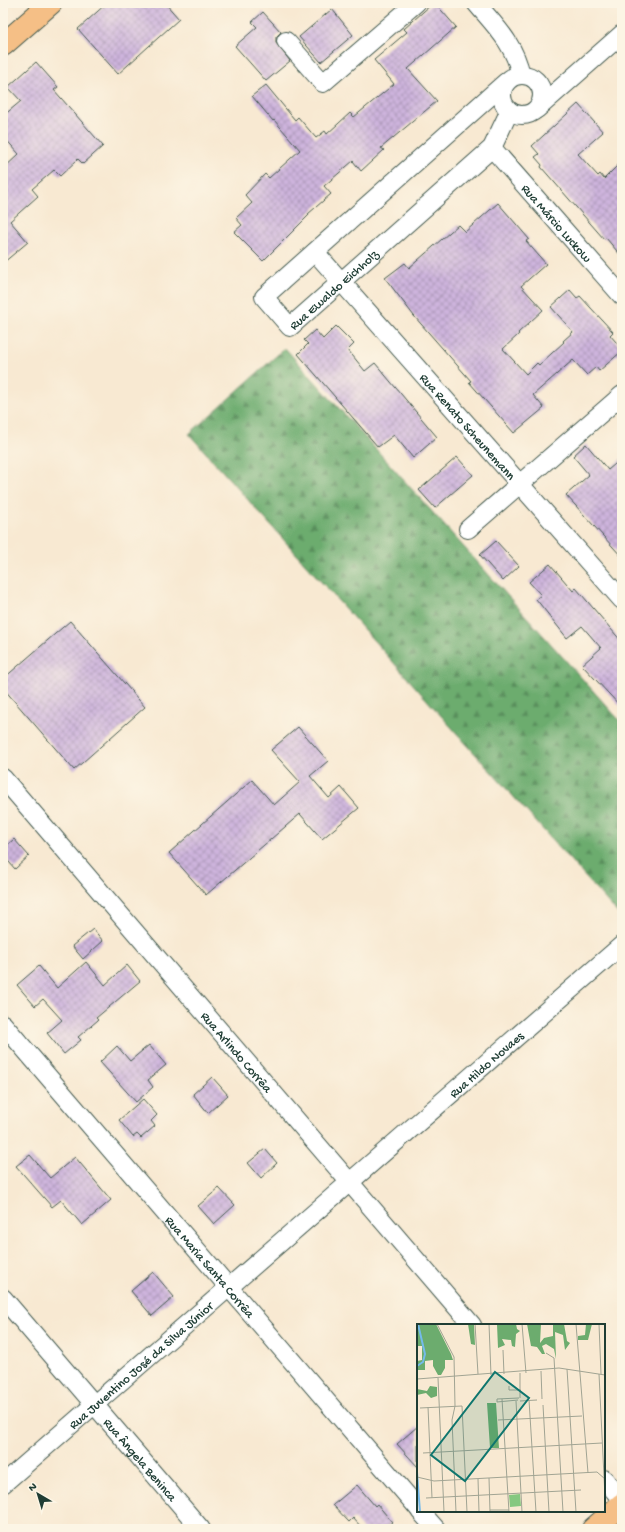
<svg xmlns="http://www.w3.org/2000/svg" width="625" height="1532" viewBox="0 0 625 1532" font-family="'Gochi Hand',sans-serif">
<style>
.forest{fill:url(#forest-firs);stroke:#467451}
.building{fill:url(#building-cross-hatch)}
.lines{fill:none;stroke-linecap:round;stroke-linejoin:round}
.minor-casing{stroke:#40574c;stroke-width:20}
.major-casing{stroke:#40574c;stroke-width:24}
.minor{stroke:#fff;stroke-width:18}
.major{stroke:#f5bf86;stroke-width:22}
.labels{text-anchor:middle;stroke-width:3;stroke-linejoin:round;paint-order:stroke}
.street-label{font-size:13px;fill:#1f3d34;stroke:#fcf5e5}
.inset-river{fill:none;stroke:#74baeb;stroke-width:2}
.inset-road{fill:none;stroke:#a1a493;stroke-width:1}
.view{fill:#0f766e;fill-opacity:0.15;stroke:#0f766e;stroke-width:2}
.inset-edge{fill:none;stroke:#1f3d34;stroke-width:2}
</style>
<defs>
<pattern id="forest-firs" width="22" height="20" patternUnits="userSpaceOnUse"><rect width="22" height="20" fill="#6cac6e"/><path d="M5 1l3.5 6h-7zM16 11l3.5 6h-7z" fill="#588d5b"/></pattern>
<pattern id="building-cross-hatch" width="8" height="8" patternUnits="userSpaceOnUse"><rect width="8" height="8" fill="#ceb4dd"/><path d="M0 0l8 8M0 8l8-8" fill="none" stroke="#a794b4"/></pattern>
</defs>
<rect width="100%" height="100%" fill="#fcf5e5"/>
<filter id="ink" filterUnits="userSpaceOnUse"><feTurbulence type="fractalNoise" baseFrequency=".025" numOctaves="2"/><feDisplacementMap in="SourceGraphic" scale="8" xChannelSelector="R" yChannelSelector="G"/><feConvolveMatrix kernelMatrix="1 2 1 2 8 2 1 2 1" color-interpolation-filters="sRGB"/></filter>
<filter id="wash" filterUnits="userSpaceOnUse"><feTurbulence type="fractalNoise" baseFrequency=".012" numOctaves="4" result="noise"/><feDisplacementMap in="SourceGraphic" scale="16" xChannelSelector="R" yChannelSelector="G"/><feGaussianBlur stdDeviation="0.9" result="paint"/><feColorMatrix in="noise" values="0 0 0 0 0 0 0 0 0 0 0 0 0 0 0 0 0 1.4 0 .05"/><feComposite in="paint" operator="in"/></filter>
<g filter="url(#wash)">
<rect width="100%" height="100%" fill="#f8e9d2"/>
<!-- forest -->
<path class="forest" d="M285,348L622,723V918L189,434Z"/>
<g id="blocks">
<!-- building -->
<path class="building" d="M107,3H165L179,19L118,74L78,29Z
M433,3H435L456,27L408,69L437,101L381,148L384,150L361,171L353,161L324,186L331,194L308,214L309,215L263,261L234,232L242,225L236,218L252,203L245,195L265,174L269,178L300,150L274,120L273,121L252,96L266,85L295,120L298,117L316,138L325,131L327,134L350,113L354,117L394,84L374,60L407,32L404,29Z
M332,9L353,35L321,62L299,37Z
M263,12L281,32L276,37V43L290,61L266,81L235,46L257,27L252,22Z
M36,62L58,87L54,90L103,146L83,164L78,159L60,176L54,170L32,189L38,196L10,221L28,242L3,263V169L19,154L3,136V116L21,101L8,87Z
M578,104L603,132L578,154L598,176L600,174L604,179L622,161V257L606,238L604,239L541,167L542,165L535,157L539,154L532,146Z
M498,203L529,239L526,241L546,264L521,286L543,310L518,333L519,334L503,349L526,374L537,363L539,365L564,342L563,341L573,332L551,307L570,290L577,298L580,296L613,332L610,335L622,349V351L599,371L596,367L587,375L573,360L533,395L544,408L514,433L469,382L471,381L414,316L385,278L405,263L409,268L458,225L465,232Z
M336,326L354,344L348,350L365,371L375,363L437,437L413,458L394,435L378,447L298,354L308,344L304,340L315,330L323,339Z
M586,444L608,470L622,458V557L566,495L589,475L573,456Z
M457,457L473,475L435,508L419,490Z
M496,541L519,566L503,581L480,555Z
M550,564L573,591L576,588L622,642V708L582,665L601,648L582,626L567,638L536,599L541,595L529,582Z
M70,621L145,707L74,770L3,688V679Z
M298,727L328,761L310,776L329,798L341,787L359,808L322,839L300,814L206,895L169,853L252,780L274,805L300,782L271,750Z
M14,839L29,856L15,869L3,855V849Z
M93,929L103,941L83,959L72,946Z
M86,962L105,985L127,965L140,981L96,1018L98,1020L78,1037L81,1040L64,1054L47,1033L62,1020L43,999L35,1006L17,985L39,966L57,988Z
M149,1045L166,1065L148,1080L153,1087L136,1102L100,1062L117,1046L130,1061Z
M212,1077L228,1095L208,1113L193,1094Z
M143,1099L157,1115L151,1121L155,1126L141,1138L137,1134L133,1137L119,1120Z
M265,1149L277,1163L261,1178L248,1163Z
M30,1155L50,1178L75,1157L111,1200L82,1225L61,1200L52,1207L16,1166Z
M219,1188L235,1205L214,1224L198,1206Z
M153,1272L174,1297L152,1316L131,1291Z
M418,1426V1467L397,1444Z
M357,1485L375,1506L377,1504L392,1522L384,1529H363L353,1518L349,1522L333,1505Z"/>
</g>
</g>
<g filter="url(#ink)">
<use href="#blocks" fill-opacity="0" stroke="#40574c" stroke-width="1"/>
<g class="lines">
<!-- minor casing -->
<g class="minor-casing">
<g id="minor">
<path d="M476,3C496,27 514,43 521,75"/>
<path d="M286,41L323,83L416,3"/>
<circle cx="522" cy="95" r="20"/>
<path id="s1" d="M506,82L264,297L290,327L492,148L509,112"/>
<path d="M537,109L622,34"/>
<path id="s2" d="M492,148L622,296"/>
<path id="s3" d="M315,252L622,600"/>
<path d="M468,529L622,395"/>
<path id="s4" d="M3,778L472,1325"/>
<path id="s5" d="M3,1024L418,1508"/>
<path id="s6" d="M3,1298L201,1529"/>
<path d="M604,1479L622,1500"/>
<path id="s7" d="M3,1484L622,945"/>
<path d="M420,1511L436,1529"/>
</g>
</g>
<!-- major casing -->
<g class="major-casing">
<path id="major" d="M3,45L51,3
M593,1529L622,1504"/>
</g>
<!-- minor -->
<use href="#minor" class="minor"/>
<!-- major -->
<use href="#major" class="major"/>
</g>
</g>
<g class="labels">
<!-- street labels -->
<g class="street-label">
<text dy="5" stroke="none"><textPath href="#s2" startOffset="99">Rua Márcio Luckow</textPath></text>
<text dy="5" stroke="none"><textPath href="#s1" startOffset="421">Rua Ewaldo Eichholz</textPath></text>
<text dy="5" stroke="none"><textPath href="#s3" startOffset="232">Rua Renato Scheunemann</textPath></text>
<text dy="5" stroke="none"><textPath href="#s4" startOffset="360">Rua Arlindo Corrêa</textPath></text>
<text dy="5" stroke="none"><textPath href="#s7" startOffset="640">Rua Hildo Novaes</textPath></text>
<text dy="5" stroke="none"><textPath href="#s5" startOffset="319">Rua Maria Santa Corrêa</textPath></text>
<text dy="5" stroke="none"><textPath href="#s7" startOffset="182">Rua Juventino José da Silva Júnior</textPath></text>
<text dy="5" stroke="none"><textPath href="#s6" startOffset="212">Rua Ângela Beninca</textPath></text>
</g>
</g>
<!-- overview -->
<g transform="translate(417 1324)">
<rect width="188" height="188" fill="#f8e9d2"/>
<path d="M0,0H19L34,30L36,36H28V44L24,51H21L16,42V36L8,37V46H0V37L5,36V22H0ZM51,0L57,1L58,21L54,20ZM80,0H99L100,5L103,7L99,10L98,23L95,22L94,16L85,15L88,21L81,24ZM110,0H124L123,19L127,14L136,12V0H147L150,17L153,19L148,26L146,11L138,8L139,35L137,25L129,20L125,22L128,30H125L120,23L114,22ZM169,0H175L171,16H161V12L168,11ZM13,62L20,63V72L14,74L9,69L0,71V65L10,67ZM70,79H79L82,124H73Z" fill="#6cac6e"/>
<path d="M103,170L104,182L93,183L92,171Z" fill="#86c880"/>
<path class="inset-river" d="M0,42L6,38L8,30L1,0M0,148L3,188"/>
<path class="inset-road" d="M20,0L37,33L38,82L35,96L39,188M58,0L61,50M72,0L74,51M105,0L109,49M159,0L171,149M182,0L184,50M86,26L87,50M129,29L137,34L146,188M150,45L159,188M124,47L125,75M103,49V74M182,50L188,173M21,54L27,188M0,55L142,44L188,51M92,62V66H104M85,75L92,188M101,76L80,78V75L102,74M112,76L119,188M99,77L105,188M103,77L120,76M126,81L132,188M11,83L15,174M3,84L45,82L50,188M81,96L165,92M6,129L185,119M0,153L17,157L180,148L188,155M72,154L73,188M61,155L62,188M9,174L164,166M73,186H92"/>
<path class="view" d="M78,48L112,74L48,157L14,131Z"/>
<rect width="188" height="188" class="inset-edge"/>
</g>
<!-- margin -->
<rect width="625" height="1532" fill="none" stroke="#fcf5e5" stroke-width="16"/>
<!-- north arrow -->
<g transform="translate(38 1494) rotate(322)" stroke="#fcf5e5" stroke-width="3" paint-order="stroke">
<path d="M0-3L7 15L0 10L-7 15Z" fill="#1f3d34"/>
<text y="-6" font-size="11" font-weight="bold" text-anchor="middle" fill="#1f3d34">N</text>
</g>
</svg>
